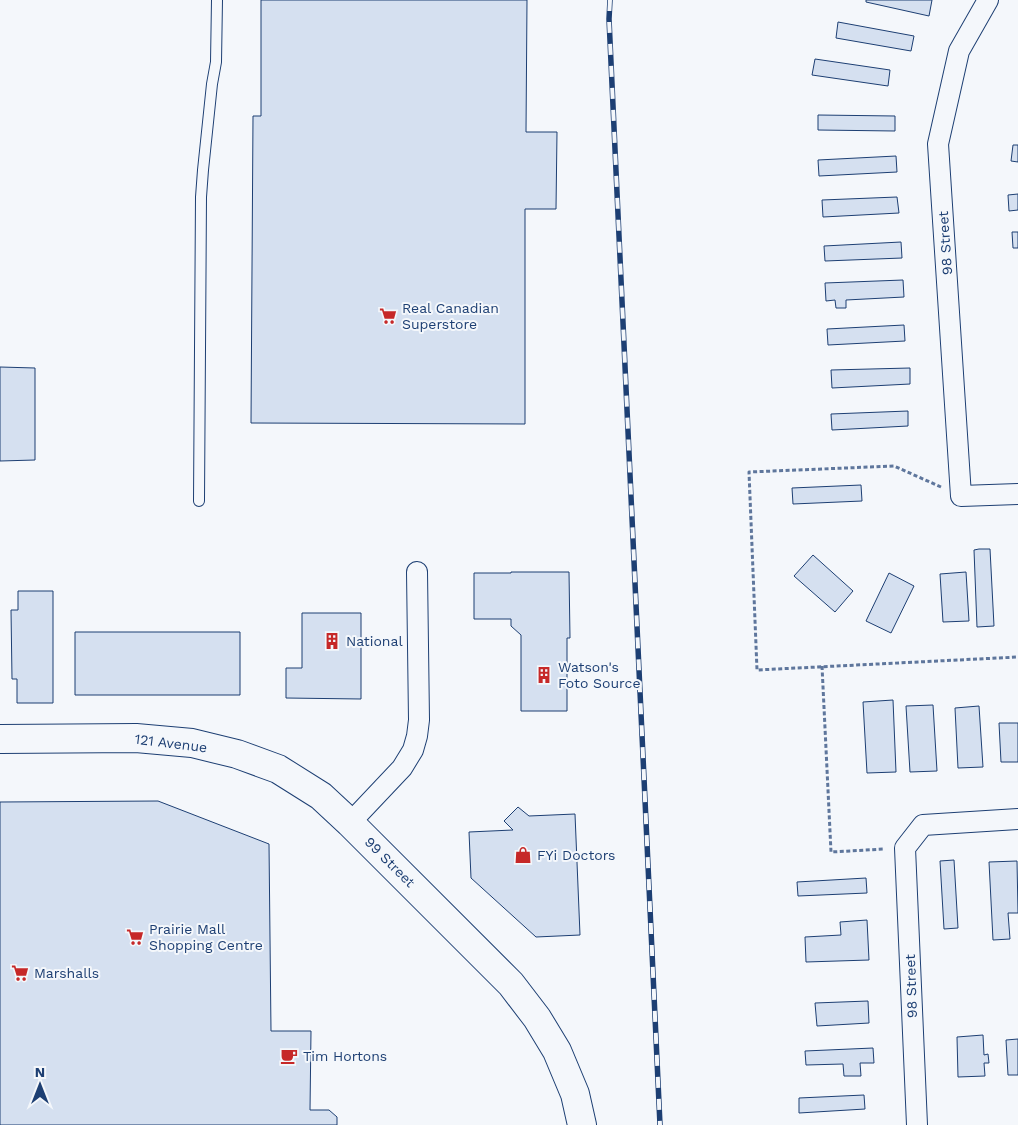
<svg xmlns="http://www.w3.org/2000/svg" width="1018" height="1125" viewBox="0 0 1018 1125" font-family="'Work Sans',sans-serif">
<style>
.building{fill:#d5e0f0;stroke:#1d3f73}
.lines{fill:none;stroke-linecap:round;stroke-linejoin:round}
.lane-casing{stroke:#1d3f73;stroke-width:12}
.street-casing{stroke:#1d3f73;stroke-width:22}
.secondary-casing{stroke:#1d3f73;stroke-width:30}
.path{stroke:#5e769c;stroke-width:3;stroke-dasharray:4 2.5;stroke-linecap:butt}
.lane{stroke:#f4f7fb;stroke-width:10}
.street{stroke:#f4f7fb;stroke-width:20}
.secondary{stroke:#f4f7fb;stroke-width:28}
.rail-casing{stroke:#1d3f73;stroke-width:5.5}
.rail{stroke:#f4f7fb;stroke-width:4;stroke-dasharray:11;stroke-linecap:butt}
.labels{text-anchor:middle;stroke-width:4;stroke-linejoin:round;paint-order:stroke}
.street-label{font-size:14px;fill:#1d3f73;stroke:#f4f7fb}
.poi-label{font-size:14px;fill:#1d3f73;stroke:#f4f7fb;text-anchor:start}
</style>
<rect width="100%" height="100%" fill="#f4f7fb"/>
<!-- building -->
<path class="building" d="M261,0H527L526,132H557L556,209H525V424L251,423L253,116H261Z
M866,0H932L929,16L866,2Z
M838,22L914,36L911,51L836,38Z
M815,59L890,70L888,86L812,75Z
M818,115L895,116V131L818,130Z
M1013,145H1018V162L1011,161Z
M896,156L897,172L819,176L818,160Z
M1018,194V210L1009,211L1008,195Z
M897,197L899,213L823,217L822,200Z
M1012,232H1018V248H1013Z
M901,242L902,258L825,261L824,246Z
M903,280L904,297L846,300V308H836L835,300L826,301L825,283Z
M904,325L905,341L828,345L827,329Z
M0,367L35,368V460L0,461Z
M910,368V384L832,388L831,370Z
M908,411V426L832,430L831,414Z
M861,485L862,501L793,504L792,488Z
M979,549H990L994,626L977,627L974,550Z
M813,555L853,591L835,612L794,576Z
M511,572H569L570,638H567V711H521V635L511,626V619H474V573H511Z
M966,572L969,621L943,622L940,574Z
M889,573L914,586L891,633L866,621Z
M18,591H53V703H17V679H12L11,610H18Z
M302,613H361V699L286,698V668H302Z
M75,632H240V695H75Z
M893,700L896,772L867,773L863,702Z
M933,705L937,771L910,772L906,706Z
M979,706L983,767L958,768L955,708Z
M999,723H1018V762H1001Z
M158,801L269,844L271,1031H311L310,1110H329L337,1117V1125H0V802Z
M518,807L529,816L575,814L580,935L536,937L471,878L469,832L513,830L504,821Z
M954,860L958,928L944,929L940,861Z
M1017,861L1018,913H1008L1010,939L993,940L989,862Z
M866,878L867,893L798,896L797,882Z
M867,920L869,960L806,962L805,937L841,935L840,922Z
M868,1001L869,1023L817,1026L815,1003Z
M983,1035L984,1055L988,1054L989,1063H984L985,1076L958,1077L957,1037Z
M1018,1039V1075H1008L1006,1040Z
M873,1048L874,1063H860L861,1076H844L843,1064L806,1065L805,1051Z
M864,1095L865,1109L799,1113V1098Z"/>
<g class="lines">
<!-- lane casing -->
<g class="lane-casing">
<path id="lane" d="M199,501L201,197L203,170L212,84L216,62L217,0"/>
</g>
<!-- street casing -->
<g class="street-casing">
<path id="street" d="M988,0L959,51L938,144L961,496L1018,494
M350,823L402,768L413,750L417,736L419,720L417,572
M917,1125L905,848L923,825L1018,819"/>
</g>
<!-- secondary casing -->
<g class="secondary-casing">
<path id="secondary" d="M0,739L136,738L192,743L237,754L278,769L321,796L350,823L511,984L537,1018L557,1051L575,1094L582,1125"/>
</g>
<!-- path -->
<path class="path" d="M941,487L894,466L749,472L757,670L1018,657
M822,666L831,852L884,849"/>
<!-- lane -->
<use href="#lane" class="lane"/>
<!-- street -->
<use href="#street" class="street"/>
<!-- secondary -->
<use href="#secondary" class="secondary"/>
<!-- rail casing -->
<g class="rail-casing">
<path id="rail" d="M610,0L609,19L660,1125"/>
</g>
<!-- rail -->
<use href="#rail" class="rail"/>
</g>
<!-- icons -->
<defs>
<g id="supermarket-bare" transform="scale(1.35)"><path d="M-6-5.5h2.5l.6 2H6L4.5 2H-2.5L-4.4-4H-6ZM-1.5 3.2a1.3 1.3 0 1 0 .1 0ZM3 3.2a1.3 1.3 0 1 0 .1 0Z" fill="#c62828" stroke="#f4f7fb" stroke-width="2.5" paint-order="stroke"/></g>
<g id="building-bare" transform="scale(1.35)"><path d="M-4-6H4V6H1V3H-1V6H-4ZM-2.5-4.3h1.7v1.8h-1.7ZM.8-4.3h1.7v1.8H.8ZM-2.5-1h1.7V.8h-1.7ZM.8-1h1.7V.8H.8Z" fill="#c62828" stroke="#f4f7fb" stroke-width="2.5" paint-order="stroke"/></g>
<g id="shop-bare" transform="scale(1.35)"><path d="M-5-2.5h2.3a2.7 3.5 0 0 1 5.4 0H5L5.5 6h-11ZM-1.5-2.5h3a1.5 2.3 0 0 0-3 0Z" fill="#c62828" stroke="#f4f7fb" stroke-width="2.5" paint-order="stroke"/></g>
<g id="cafe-bare" transform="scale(1.35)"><path d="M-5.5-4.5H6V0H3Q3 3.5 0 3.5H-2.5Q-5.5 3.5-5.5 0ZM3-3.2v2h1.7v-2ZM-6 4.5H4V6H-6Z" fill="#c62828" stroke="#f4f7fb" stroke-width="2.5" paint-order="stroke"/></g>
</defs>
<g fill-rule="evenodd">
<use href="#supermarket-bare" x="388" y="316"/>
<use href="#building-bare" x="332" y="641"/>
<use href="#building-bare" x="544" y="675"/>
<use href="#shop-bare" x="523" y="855"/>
<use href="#supermarket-bare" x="135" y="937"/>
<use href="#supermarket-bare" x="20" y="973"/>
<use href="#cafe-bare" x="289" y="1056"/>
</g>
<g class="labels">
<!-- street labels -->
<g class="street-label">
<text transform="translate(945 243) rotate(-94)" y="5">98 Street</text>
<text transform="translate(171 743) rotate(7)" y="5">121 Avenue</text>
<text transform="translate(390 862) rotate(45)" y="5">99 Street</text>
<text transform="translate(911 986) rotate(-92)" y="5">98 Street</text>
</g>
<!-- poi labels -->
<g class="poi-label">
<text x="402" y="313">Real Canadian<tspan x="402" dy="16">Superstore</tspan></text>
<text x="346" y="646">National</text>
<text x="558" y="672">Watson's<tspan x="558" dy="16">Foto Source</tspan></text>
<text x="537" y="860">FYi Doctors</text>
<text x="149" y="934">Prairie Mall<tspan x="149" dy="16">Shopping Centre</tspan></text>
<text x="34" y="978">Marshalls</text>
<text x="303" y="1061">Tim Hortons</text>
</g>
</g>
<!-- north arrow -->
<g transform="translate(40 1085)" stroke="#f4f7fb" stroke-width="4" paint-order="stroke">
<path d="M0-4L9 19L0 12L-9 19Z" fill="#1d3f73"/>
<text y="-8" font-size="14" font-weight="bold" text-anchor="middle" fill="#1d3f73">N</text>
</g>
</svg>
